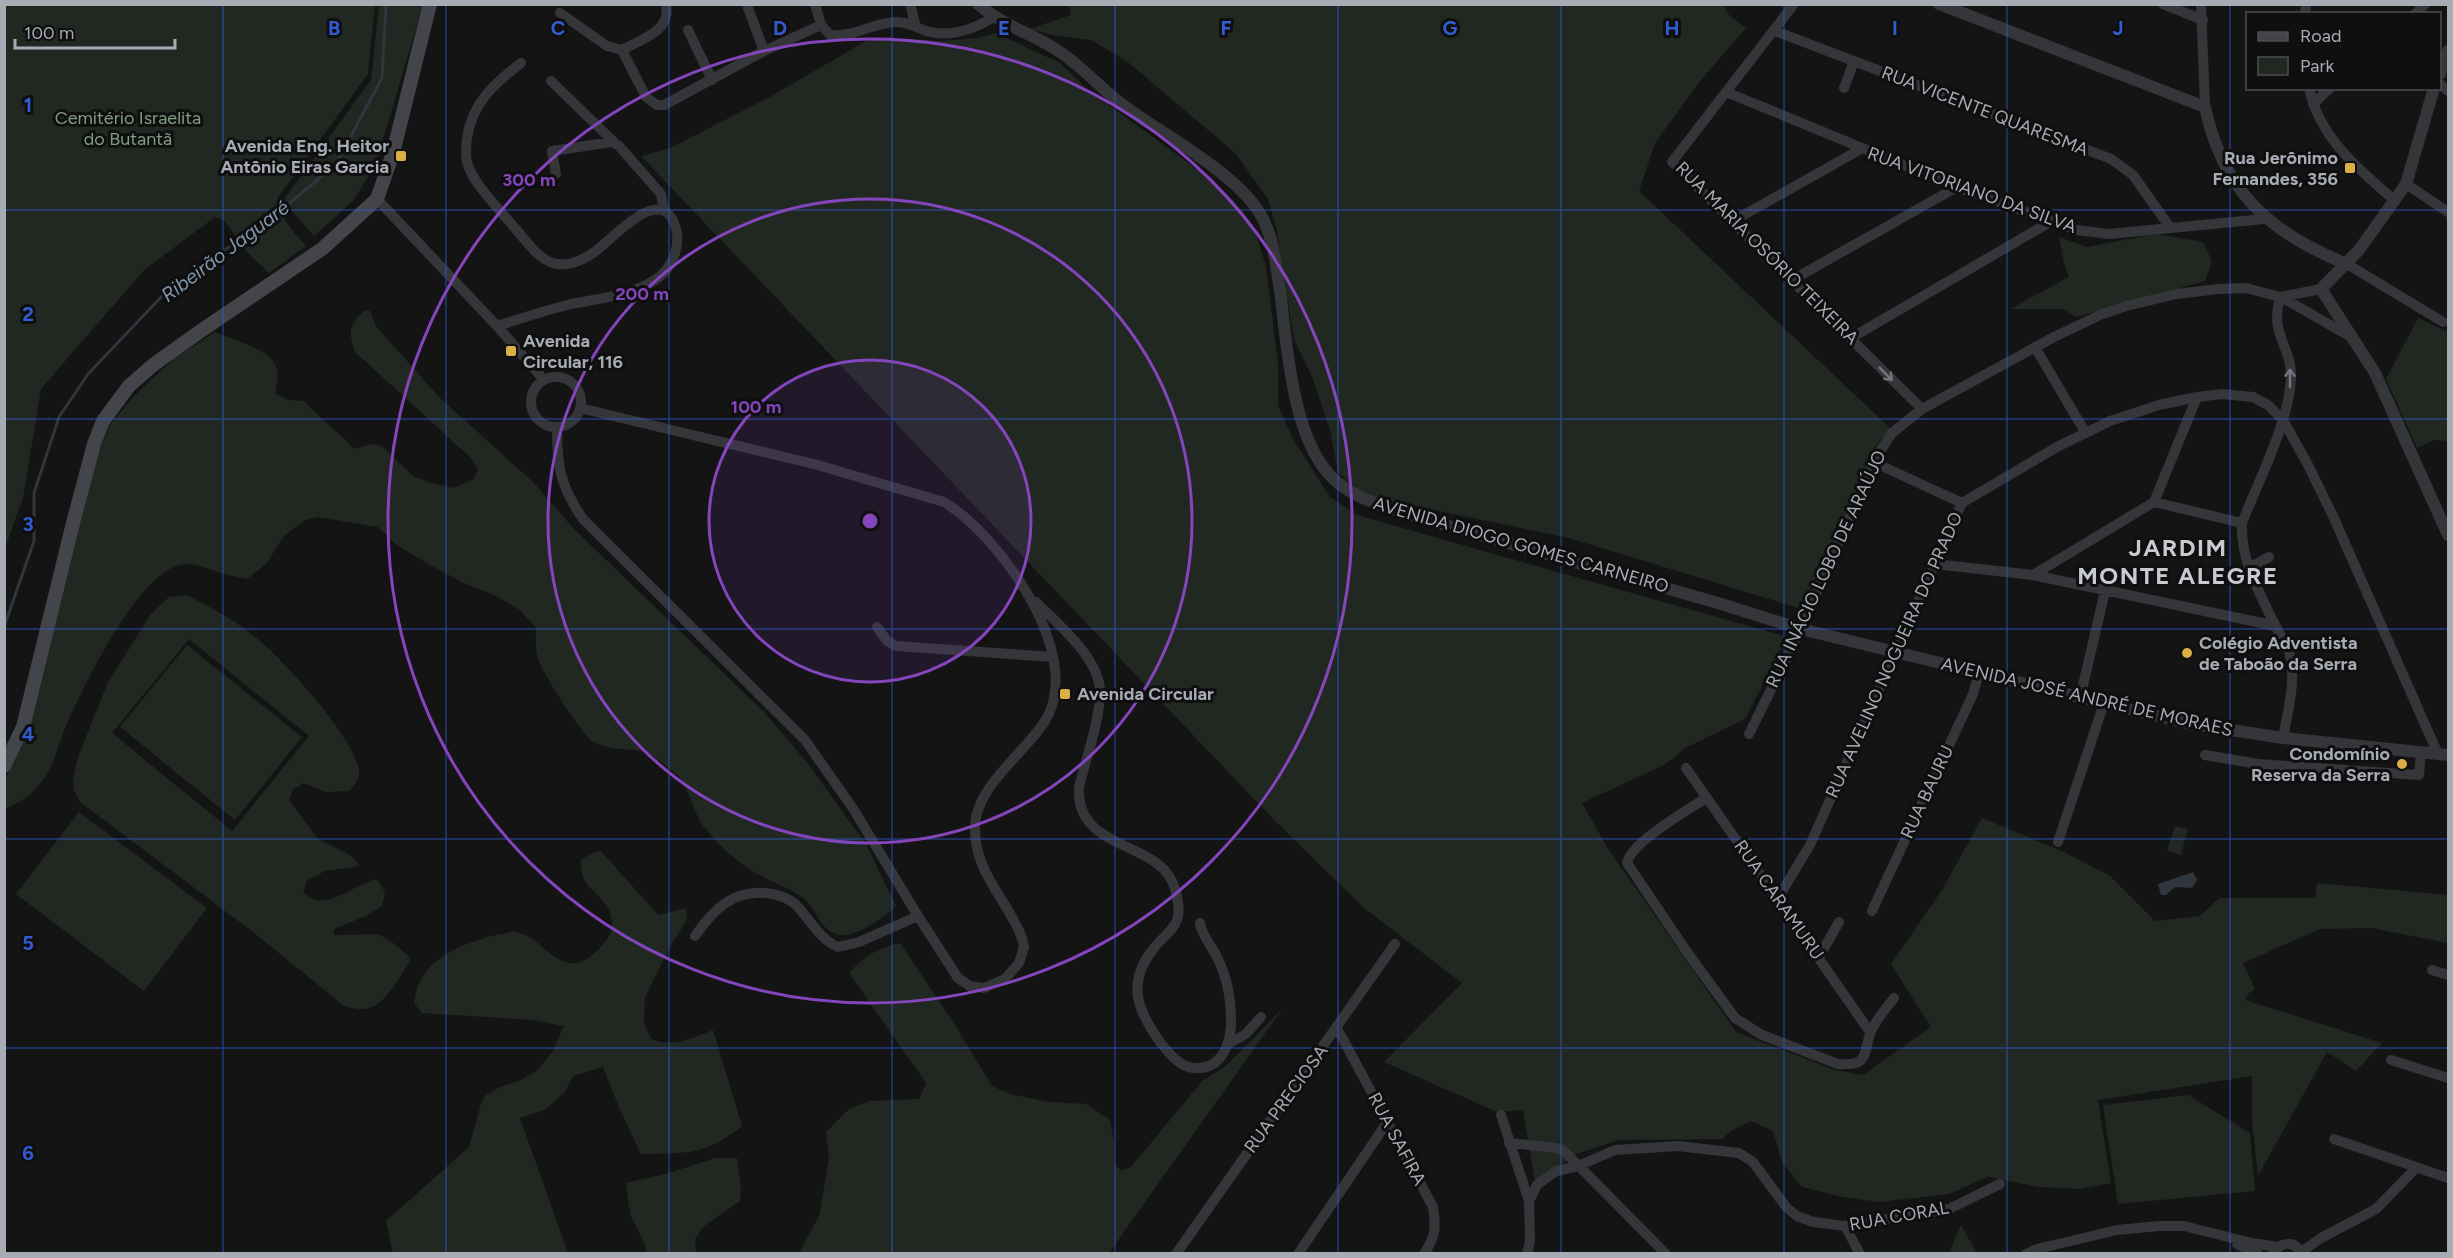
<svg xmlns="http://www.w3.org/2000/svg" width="2453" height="1258" viewBox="0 0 2453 1258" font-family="Figtree,sans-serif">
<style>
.green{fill:#212822;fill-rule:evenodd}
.water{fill:#2f363d}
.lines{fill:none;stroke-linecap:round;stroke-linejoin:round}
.stream{stroke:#2f363d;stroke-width:3}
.minor{stroke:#35363a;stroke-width:10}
.tertiary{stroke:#35363a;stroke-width:12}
.secondary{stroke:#44454a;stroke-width:14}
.oneway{stroke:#74767d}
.grid{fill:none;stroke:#325cd3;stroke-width:1.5;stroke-opacity:0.55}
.ring{fill:none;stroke:#8445bd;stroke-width:3}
.poi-dot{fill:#dbaf46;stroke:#0f0f10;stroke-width:2}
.labels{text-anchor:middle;stroke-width:6;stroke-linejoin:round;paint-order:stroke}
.street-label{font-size:18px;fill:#a7abb4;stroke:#0f0f10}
.park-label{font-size:18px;fill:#809d83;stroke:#0f0f10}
.poi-label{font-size:18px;font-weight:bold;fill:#a7abb4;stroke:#0f0f10;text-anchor:end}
.water-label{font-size:20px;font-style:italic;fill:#8296ab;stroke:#0f0f10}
.district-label{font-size:24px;font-weight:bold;letter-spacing:1.5px;fill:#c8cad1;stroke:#0f0f10}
.grid-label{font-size:20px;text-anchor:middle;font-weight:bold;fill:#325cd3;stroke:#0f0f10;stroke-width:6;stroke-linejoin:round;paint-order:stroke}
.centre{fill:#8445bd;stroke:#0f0f10;stroke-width:3}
.ring-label{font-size:18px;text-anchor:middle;font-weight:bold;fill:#8445bd;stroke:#0f0f10;stroke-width:6;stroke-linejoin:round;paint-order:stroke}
</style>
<rect width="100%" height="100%" fill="#141415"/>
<!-- green -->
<path class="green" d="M5,4L375,5L368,74L279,196C275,214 296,234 306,246L269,273L243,248L225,221L215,217L144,270L41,389L23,498L5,548Z
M1068,4L1724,5L1728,14L1746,28L1701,80L1655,143L1639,191L1890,428L1868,456L1862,475L1802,609L1569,538L1366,496L1338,473L1330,430L1313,379L1294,339L1276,227L1268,199L1236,154L1128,62L1091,40L1057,36L1029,29L1071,15Z
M379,5H423L375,166L353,201L314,236L283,201L371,80Z
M996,33L1060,63L1088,90L1208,177L1235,202L1253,225L1266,266L1278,365V405L1293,439L1330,497L1357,515L1787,637L1745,719L1685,748L1666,764L1582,803L1607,847L1736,1032L1835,1070L1863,1075L1931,1027L1891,964L1942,890L1982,818L2064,852L2110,876L2155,921L2200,916L2219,898H2315L2317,883L2448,895V943L2371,928L2320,929L2243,963L2255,989L2249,993L2245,1000L2382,1043L2356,1071L2327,1052L2258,1176L2252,1122V1076L2098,1100L2111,1183L2080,1189L2039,1187L1988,1177L1949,1194L1879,1202L1843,1197L1802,1187L1782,1162L1773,1131L1751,1121L1732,1130L1722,1139L1618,1140L1576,1154L1535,1181L1523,1110L1497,1112L1384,1062L1462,983L1364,908L1274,820L641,156L670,148L768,98L868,40L897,38L941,41L977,38Z
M2156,234L2203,242L2212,261L2205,281L2076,317L2063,309H2010L2069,277L2064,264L2059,237L2087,247Z
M365,310L370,311L376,326L438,396L534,483L573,528L764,712L808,764L866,844L896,906C887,916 858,935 845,935C820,936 819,910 803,898C789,887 778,885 763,877C740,865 720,847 704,827C693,813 689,786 677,775C668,767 655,756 643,752C626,747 613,752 594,742C583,737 542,672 538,659C535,649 536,638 536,628L520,610L494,595L466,584L432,566L398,546L378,527L318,517L305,520L284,536L266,564L247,579C239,577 232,576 224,574C209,570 198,562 181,565C137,572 80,693 63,733C58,747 54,763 46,775C35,793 23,801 5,809L4,781L27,735L47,642L93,465L110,425L133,397L175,358L215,332C232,340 274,349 277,370C279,378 275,386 276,394L288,400L303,401L355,449L370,444L382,446L413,476L431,483L454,488L474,479L478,469L471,458L355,352C348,331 349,325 365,310Z
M2418,318L2448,332V441L2434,440L2417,448L2386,379Z
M186,595C216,609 246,627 270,650C292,671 363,747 359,776C358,781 353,786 349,791L326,792L303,783L293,790L289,800L318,839L350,855L360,866L325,871L307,880L303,892C306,894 312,899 316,900C337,903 356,884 376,879L385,892L382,906L368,915L334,929V935C344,935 374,934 379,935C392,940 402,950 411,959C400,975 386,1008 363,1009C357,1010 350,1007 344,1006L253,932L80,802L74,791L73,778L78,757L108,682L151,614L169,597ZM189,639L309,736L232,831L112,733Z
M187,645L302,737L235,820L120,727Z
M79,812L207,908L144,991L16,894Z
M2175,826L2188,829L2181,855L2167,850Z
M601,851L658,915L686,908L687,920L671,945L645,997L644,1023L651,1039C672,1048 693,1038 713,1030L742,1126C705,1156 686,1153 641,1154L620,1110L603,1067L573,1076L565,1092L544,1110L520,1118L568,1253H393L386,1221L469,1147L481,1104L486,1095L500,1087L519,1081L538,1070L552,1052L564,1026L533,1020L422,1013L414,1003C416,996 416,987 420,981C435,953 472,940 501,934C505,934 511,931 515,932C546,936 561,987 598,950C605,943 612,935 612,923C612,899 588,894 582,874C581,870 581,864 581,860L592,853Z
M900,943L955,1025L992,1086L1010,1094L1049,1102L1086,1104L1110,1120L1114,1144V1163L1121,1171L1131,1167L1203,1080L1225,1067L1283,1008L1109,1253H799L819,1216L829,1159L826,1132L848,1110L869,1101L919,1099L926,1083L849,973C863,957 879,947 900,943Z
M2188,1095L2250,1133L2255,1191L2118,1204L2103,1105Z
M715,1158H737L741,1187L740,1201L704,1226L695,1239L696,1253H646V1247L630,1214L626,1183L669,1173Z
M1961,1225L1977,1253H1949Z"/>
<!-- water -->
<path class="water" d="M2193,872L2197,880L2192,888L2175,887L2166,895H2161L2158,884Z"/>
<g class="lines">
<!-- stream -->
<path class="stream" d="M4,627L34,541V493L59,417L88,374L165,293L285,207L336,164L382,78L386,4"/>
<!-- minor -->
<path class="minor" d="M815,4L821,25L830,35C853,37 872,24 894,22C906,21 915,27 926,31C949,38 974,29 994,17
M910,4L916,27
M1794,4L1672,162L1922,409
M2163,4L2203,20
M2201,4L2205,107
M748,8L764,51
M560,13L607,46L622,50C642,39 672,31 666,4
M2305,14L2306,4
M2415,14L2425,4
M688,30L712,80
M1775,31L2111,159L2133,175L2169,226
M622,50L646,97L657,105H664L764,51L821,25
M551,81L616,144
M2440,84L2448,91
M1844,88L1854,61
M2309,88C2320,139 2358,168 2395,201
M1726,92L1957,187L2076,230L2109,234L2264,219
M2313,104L2330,88
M556,174L552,151L612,142L619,146L661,194L664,211
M2406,184L2448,212
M377,199L497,326L544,380
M1733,221L1861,149
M2347,264L2443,322
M1792,280L1957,187
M2280,297C2269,335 2292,346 2291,378C2289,422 2259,480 2242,523C2240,560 2260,594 2276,627C2280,635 2286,643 2289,651C2297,679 2288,710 2283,738
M2281,297L2351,337
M497,326C519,319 541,312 563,306C592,299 629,297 655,280C671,270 681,247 676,229C664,180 614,237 596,251C585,259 572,266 558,264C539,262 526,240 514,227C501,211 474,185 468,165C465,158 466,146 467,138C472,103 494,84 521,63
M1851,338L2050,222
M2035,347L2085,432
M531 402a25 25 0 1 1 50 0a25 25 0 1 1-50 0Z
M557,427C557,466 560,486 583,519L805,740L854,810L918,916L958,978L970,986L984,988L1005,979L1019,963L1024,947L1022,938C1007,898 974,874 975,826C976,786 1025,753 1045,721C1086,655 999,535 944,502L814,464L580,408
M1873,462L1962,503
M2154,502L2242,523
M1935,564L2033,575L2276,626
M2249,568L2269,557
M2033,575L2154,502L2197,397
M1036,602C1058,624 1099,658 1100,691C1100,721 1086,758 1079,787C1075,853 1162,839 1175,889C1178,899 1181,915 1175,924C1170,933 1160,940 1154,948C1126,982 1137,1010 1160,1042C1169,1053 1180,1068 1195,1068C1220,1070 1230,1046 1231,1025C1231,1000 1228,978 1216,955C1211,945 1201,934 1200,923
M877,627L887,641L896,646L1052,657
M2080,698L2105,591
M1749,734L1801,629L1873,462L1892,433L1922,409L2054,337L2100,315L2126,306L2177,294L2218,289L2246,288L2280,297L2321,289
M2205,755L2258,764L2419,775L2421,752
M1686,768L1870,1032
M1706,798C1688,810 1631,842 1627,863L1687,952L1735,1018L1762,1035L1838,1064C1869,1066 1863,1055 1870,1034C1874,1021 1887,1008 1894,998
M2058,842L2104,703
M1778,898L1810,845L1962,503L2057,447L2110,421L2159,405L2197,397L2222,394L2253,397L2268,405L2283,420L2307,463L2333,516L2438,754
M1872,911L1973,694L1979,673
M695,936C713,910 732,890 766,893C776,894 789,898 796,905C810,919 819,939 838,947L859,942L918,916
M1819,957L1839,922
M2432,970L2448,975
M1337,1028L1433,1207C1436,1228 1436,1235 1424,1254
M1228,1044L1246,1034L1261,1017
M2391,1060L2448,1078
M1501,1115L1529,1201
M2334,1139L2448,1178
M1509,1143L1556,1148L1564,1151L1666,1254
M1845,1226L1860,1254
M2237,1244L2258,1254
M2301,1252L2321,1238L2376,1209L2416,1168
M1176,1254L1395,944
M1298,1254L1388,1121
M1527,1254L1530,1241L1529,1201L1537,1185L1556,1171L1578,1166L1615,1150L1678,1146L1739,1153L1753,1162L1786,1207L1797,1216L1813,1222L1845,1226L1949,1209L2000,1184
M2026,1254L2037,1249L2117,1230L2159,1226H2184L2252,1243L2277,1247
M2273,1254C2280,1241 2295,1240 2301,1254"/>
<!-- tertiary -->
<path class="tertiary" d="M978,4C1002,25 1030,33 1057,50C1081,65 1100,88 1123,105C1163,135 1241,175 1263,219C1274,241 1276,266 1280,290C1287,345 1292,445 1337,482C1356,498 1380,505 1403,513L1718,603L1801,629L2186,723L2283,738L2448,755
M1939,4L2205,107C2223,191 2269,233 2347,264
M2440,74L2448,51
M2434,88L2406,184L2359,250L2321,289L2375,373L2448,535"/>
<!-- secondary -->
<path class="secondary" d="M4,766L23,727L74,519L94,444L103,421L129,386L153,365L202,330L322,249L377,199L393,153L430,4"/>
</g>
<!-- one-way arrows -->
<defs><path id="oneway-shaft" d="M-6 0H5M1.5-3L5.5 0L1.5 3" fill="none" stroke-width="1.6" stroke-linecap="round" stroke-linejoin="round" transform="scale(1.5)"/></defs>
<g class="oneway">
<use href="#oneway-shaft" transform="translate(1886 374) rotate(45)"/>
<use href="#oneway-shaft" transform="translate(2290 378) rotate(-90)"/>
</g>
<!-- grid -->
<path class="grid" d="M223,4V1254M446,4V1254M669,4V1254M892,4V1254M1115,4V1254M1338,4V1254M1561,4V1254M1784,4V1254M2007,4V1254M2230,4V1254M4,210H2448M4,419H2448M4,629H2448M4,839H2448M4,1048H2448"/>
<!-- distance rings -->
<circle cx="870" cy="521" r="161" fill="#8445bd" fill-opacity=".12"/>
<g class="ring">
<circle cx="870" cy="521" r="161"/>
<circle cx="870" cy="521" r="322"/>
<circle cx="870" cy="521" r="482"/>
</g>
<!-- markers -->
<g class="poi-dot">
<rect x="395" y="150" width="12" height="12" rx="3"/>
<rect x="2344" y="162" width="12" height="12" rx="3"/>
<rect x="505" y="345" width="12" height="12" rx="3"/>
<circle cx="2187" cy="653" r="6"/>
<rect x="1059" y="688" width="12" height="12" rx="3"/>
<circle cx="2402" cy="764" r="6"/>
</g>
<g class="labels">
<!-- street labels -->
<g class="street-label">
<text transform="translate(1985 111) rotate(21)" y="6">RUA VICENTE QUARESMA</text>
<text transform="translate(1972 190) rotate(20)" y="6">RUA VITORIANO DA SILVA</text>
<text transform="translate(1767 253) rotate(45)" y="6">RUA MARIA OSÓRIO TEIXEIRA</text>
<text transform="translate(1521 545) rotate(16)" y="6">AVENIDA DIOGO GOMES CARNEIRO</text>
<text transform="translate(1826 569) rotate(-65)" y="6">RUA INÁCIO LOBO DE ARAÚJO</text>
<text transform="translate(1894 655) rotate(-66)" y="6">RUA AVELINO NOGUEIRA DO PRADO</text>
<text transform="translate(2087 697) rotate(13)" y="6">AVENIDA JOSÉ ANDRÉ DE MORAES</text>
<text transform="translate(1927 792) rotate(-65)" y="6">RUA BAURU</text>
<text transform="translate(1779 900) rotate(55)" y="6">RUA CARAMURU</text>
<text transform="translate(1286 1099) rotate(-54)" y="6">RUA PRECIOSA</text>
<text transform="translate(1397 1139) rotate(62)" y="6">RUA SAFIRA</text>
<text transform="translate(1899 1216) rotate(-10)" y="6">RUA CORAL</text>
</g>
<!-- park labels -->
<g class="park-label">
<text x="128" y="124">Cemitério Israelita<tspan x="128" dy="21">do Butantã</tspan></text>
</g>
<!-- poi labels -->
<g class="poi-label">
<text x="389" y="152">Avenida Eng. Heitor<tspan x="389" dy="21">Antônio Eiras Garcia</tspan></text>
<text x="2338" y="164">Rua Jerônimo<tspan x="2338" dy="21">Fernandes, 356</tspan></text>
<text x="523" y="347" text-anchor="start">Avenida<tspan x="523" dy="21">Circular, 116</tspan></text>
<text x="2199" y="649" text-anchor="start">Colégio Adventista<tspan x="2199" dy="21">de Taboão da Serra</tspan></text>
<text x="1077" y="700" text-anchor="start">Avenida Circular</text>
<text x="2390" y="760">Condomínio<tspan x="2390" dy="21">Reserva da Serra</tspan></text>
</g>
<!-- water labels -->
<g class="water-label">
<text transform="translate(225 251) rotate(-37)" y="7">Ribeirão Jaguaré</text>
</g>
<!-- district labels -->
<g class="district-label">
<text x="2178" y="556">JARDIM<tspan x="2178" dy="28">MONTE ALEGRE</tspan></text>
</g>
</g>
<g class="grid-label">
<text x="334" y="35">B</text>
<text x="558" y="35">C</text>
<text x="780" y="35">D</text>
<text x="1004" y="35">E</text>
<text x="1226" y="35">F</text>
<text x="1450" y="35">G</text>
<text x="1672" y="35">H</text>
<text x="1895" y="35">I</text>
<text x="2118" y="35">J</text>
<text x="28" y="112">1</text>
<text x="28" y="321">2</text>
<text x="28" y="531">3</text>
<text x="28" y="741">4</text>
<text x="28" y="950">5</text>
<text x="28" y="1160">6</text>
</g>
<circle cx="870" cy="521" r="9" class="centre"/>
<g class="ring-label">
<text x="529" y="186">300 m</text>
<text x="642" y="300">200 m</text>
<text x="756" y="413">100 m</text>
</g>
<!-- border -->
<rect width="2453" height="1258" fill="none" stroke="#a7abb4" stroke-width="12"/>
<!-- legend -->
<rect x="2246" y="12" width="195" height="78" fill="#0f0f10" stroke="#4c4d52" stroke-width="1.5"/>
<rect x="2258" y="32" width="30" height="9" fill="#44454a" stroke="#4c4d52" stroke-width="1.5"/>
<text x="2300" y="42" font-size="18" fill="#a7abb4">Road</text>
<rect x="2258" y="57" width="30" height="18" fill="#212822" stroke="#4c4d52" stroke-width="1.5"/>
<text x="2300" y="72" font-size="18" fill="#a7abb4">Park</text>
<!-- scale -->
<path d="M15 39v9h160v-9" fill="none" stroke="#a7abb4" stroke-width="3"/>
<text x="24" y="39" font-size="18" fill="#a7abb4" stroke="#0f0f10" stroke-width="4.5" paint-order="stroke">100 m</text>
</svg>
